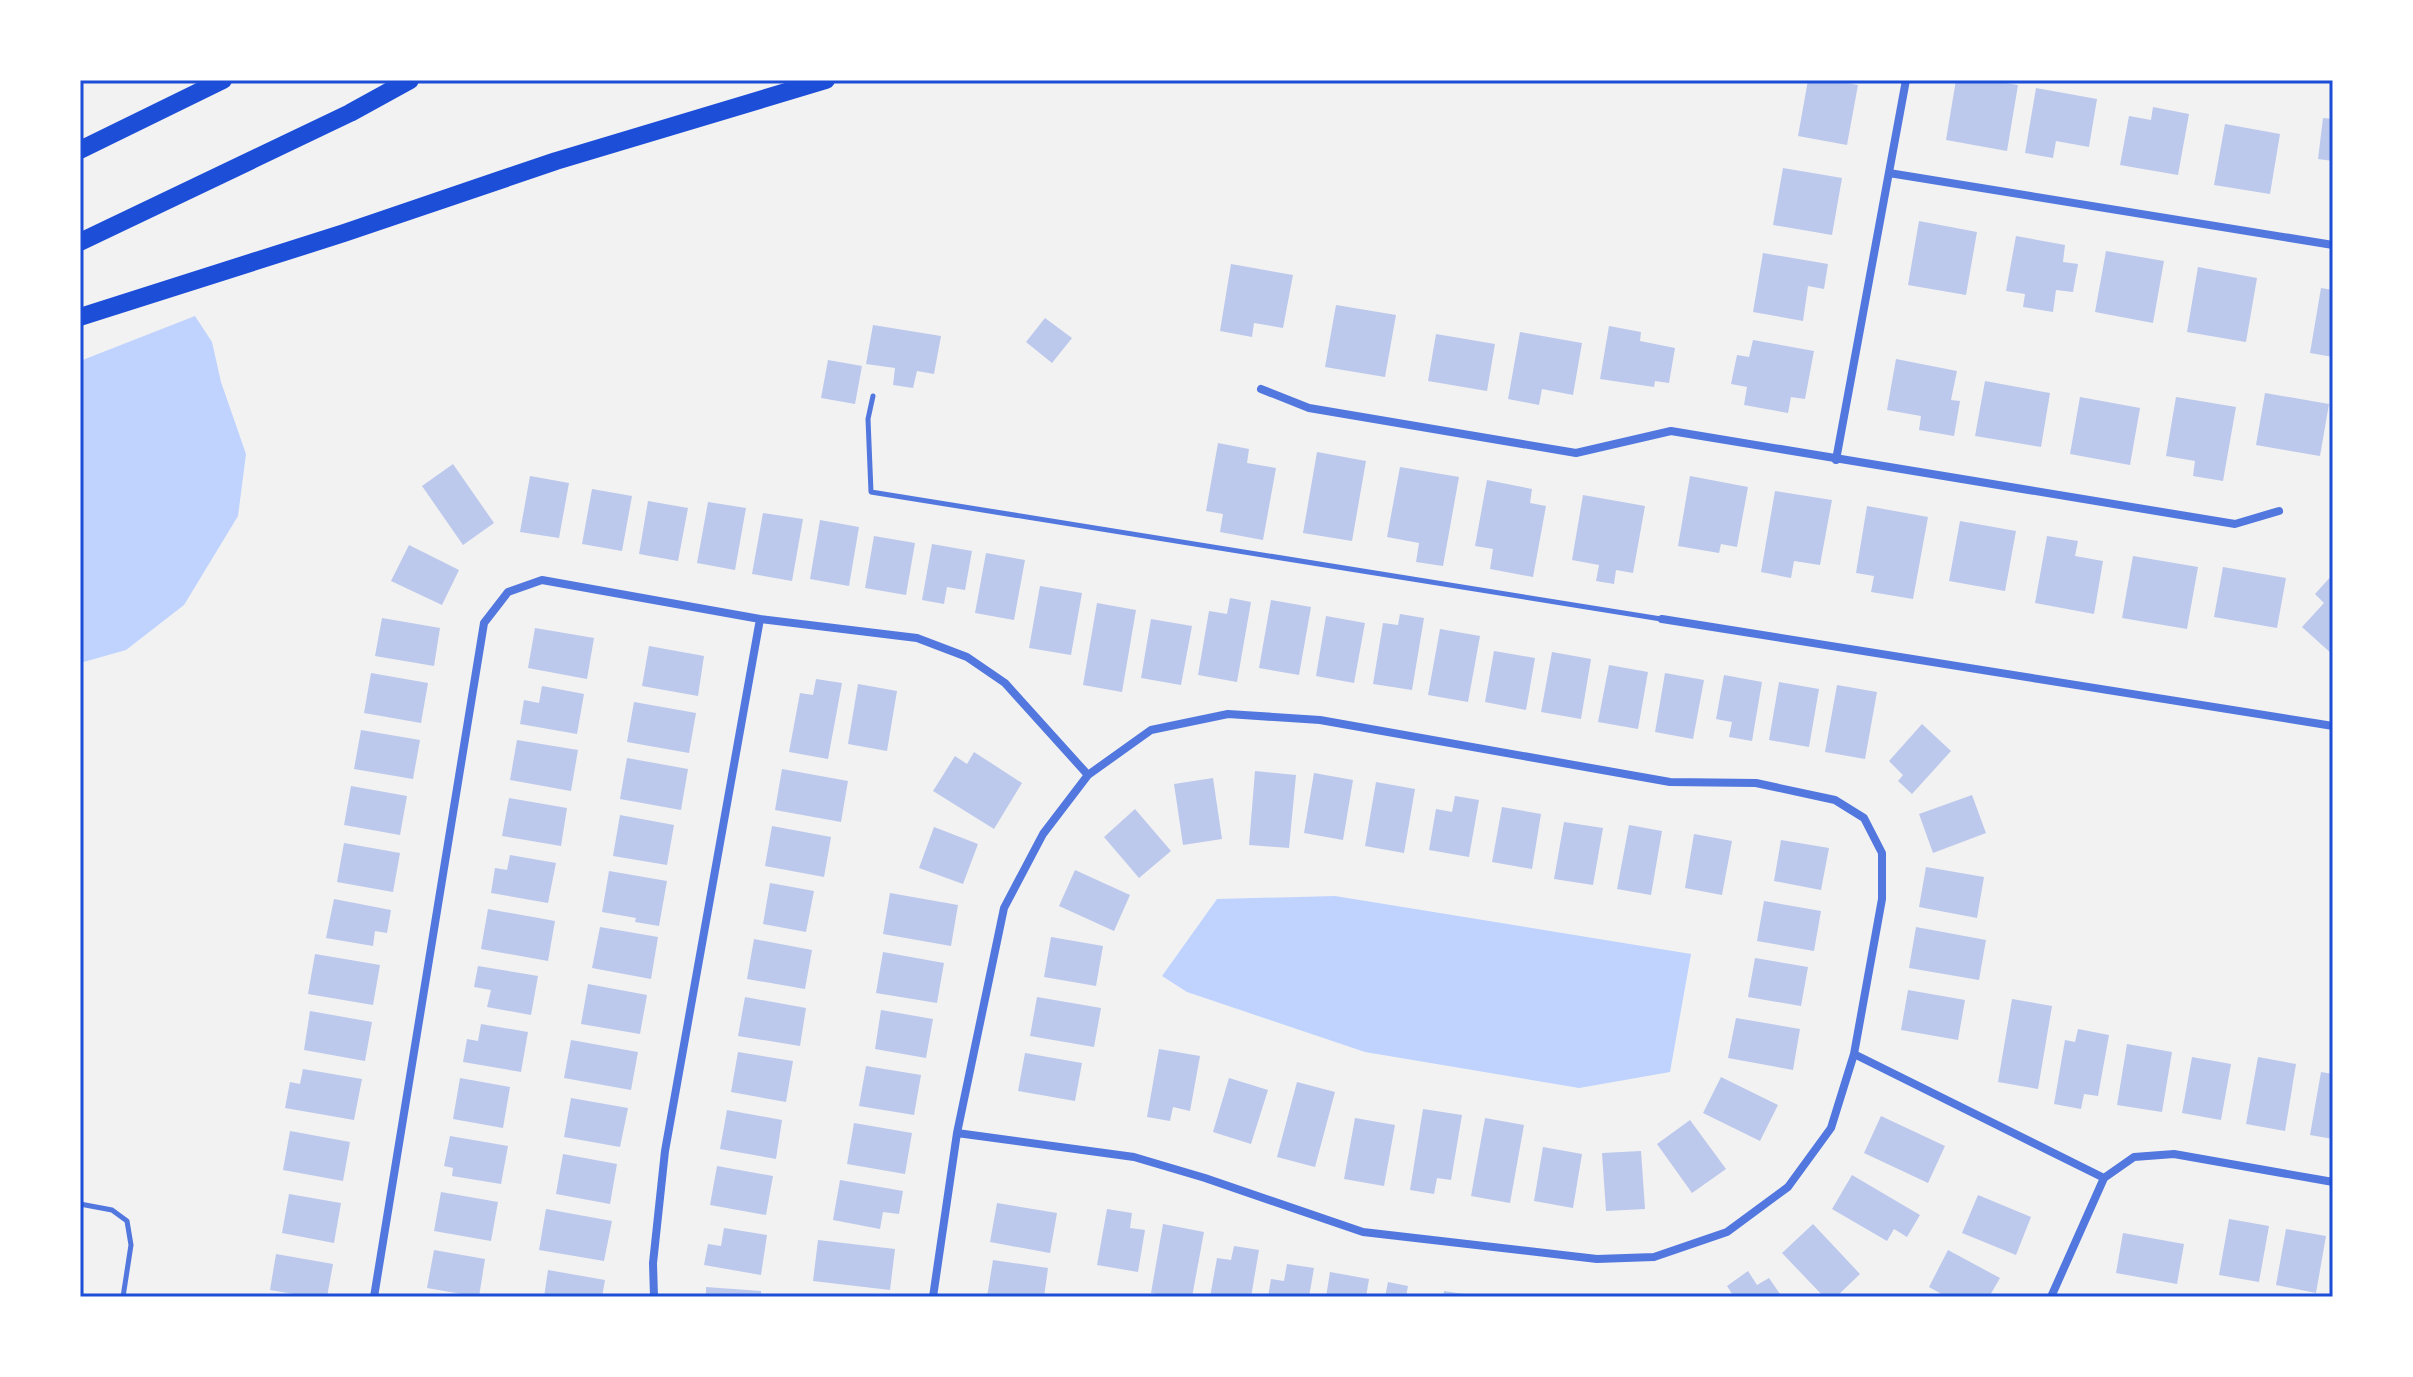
<svg xmlns="http://www.w3.org/2000/svg" width="2413" height="1377" viewBox="0 0 2413 1377" font-family="Karla,sans-serif">
<style>
.water{fill:#bfd3fe}
.building{fill:#bdc9ec}
.lines{fill:none;stroke-linecap:round;stroke-linejoin:round}
.service{stroke:#5277de;stroke-width:5}
.minor{stroke:#5277de;stroke-width:8}
.motorway{stroke:#1d4ed8;stroke-width:18}
.neatline{fill:none;stroke:#1d4ed8;stroke-width:3}
</style>
<rect width="100%" height="100%" fill="#f2f2f2"/>
<!-- water -->
<path class="water" d="M195,316L212,342L221,382L246,454L238,516L184,605L126,650L80,663V361Z
M1335,896L1691,954L1670,1072L1579,1088L1365,1052L1187,992L1162,976L1217,899Z"/>
<!-- building -->
<path class="building" d="M1808,80H1829L1858,85L1847,145L1798,136Z
M1956,80H1987L2018,85L2007,151L1946,140Z
M2036,88L2097,99L2089,147L2056,141L2053,158L2025,153Z
M2153,107L2189,114L2178,175L2120,165L2129,116L2151,120Z
M2323,118L2333,119V161L2318,159Z
M2225,124L2280,134L2270,194L2214,185Z
M1783,168L1842,178L1832,235L1773,225Z
M1919,221L1977,232L1966,295L1908,285Z
M2016,236L2065,245L2063,262L2078,264L2073,292L2056,290L2053,312L2023,307L2025,294L2006,291Z
M2106,251L2164,261L2153,323L2095,312Z
M1763,253L1828,264L1824,289L1808,286L1803,321L1753,312Z
M1231,264L1293,275L1283,328L1254,323L1252,337L1220,331Z
M2198,267L2257,278L2246,342L2187,332Z
M2321,288L2333,290V357L2310,353Z
M1336,305L1396,315L1385,377L1325,367Z
M1045,318L1072,338L1052,363L1026,342Z
M873,325L941,336L934,374L917,371L913,388L893,385L895,368L866,364Z
M1609,326L1641,332L1640,341L1675,348L1669,383L1655,381L1654,387L1600,379Z
M1520,332L1582,343L1573,395L1542,389L1539,405L1508,399Z
M1436,334L1495,344L1487,391L1428,381Z
M1753,340L1814,351L1805,399L1791,397L1788,413L1744,405L1747,387L1731,384L1737,355L1749,357Z
M1896,359L1957,371L1951,400L1960,401L1954,436L1919,430L1921,416L1887,410Z
M828,360L862,366L855,404L821,398Z
M1985,381L2050,393L2041,447L1975,436Z
M2265,393L2329,404L2320,456L2256,445Z
M2080,397L2140,408L2130,465L2070,454Z
M2176,397L2236,407L2223,481L2193,476L2195,461L2166,456Z
M1218,443L1249,449L1247,463L1276,468L1263,540L1220,532L1223,514L1206,511Z
M1317,452L1366,461L1352,541L1303,533Z
M453,464L494,523L463,545L422,486Z
M1400,467L1459,477L1443,566L1416,562L1419,543L1387,537Z
M530,476L569,483L559,538L520,532Z
M1690,476L1748,487L1737,547L1721,544L1719,553L1678,546Z
M1487,480L1532,489L1530,503L1546,506L1533,577L1490,569L1493,549L1475,546Z
M592,489L632,496L622,551L582,544Z
M1775,491L1832,500L1820,565L1794,561L1791,578L1761,572Z
M1583,495L1645,506L1633,573L1616,570L1614,584L1596,581L1599,565L1572,560Z
M648,501L688,508L678,561L639,554Z
M708,502L746,508L735,570L697,563Z
M1867,506L1928,517L1913,599L1871,592L1874,576L1856,573Z
M763,513L803,519L792,581L752,574Z
M820,520L859,527L849,586L810,579Z
M1960,521L2016,531L2005,591L1949,581Z
M874,536L915,543L906,595L865,588Z
M2047,536L2078,541L2075,556L2103,561L2094,614L2035,603Z
M932,544L972,551L965,590L947,587L944,604L922,600Z
M409,545L459,570L442,605L391,581Z
M986,553L1025,560L1014,620L975,613Z
M2133,556L2198,567L2187,629L2122,618Z
M2223,567L2286,578L2277,628L2214,617Z
M2333,574V655L2302,627L2324,603L2315,594Z
M1040,586L1082,593L1071,655L1029,648Z
M1230,598L1251,602L1237,682L1198,675L1209,611L1227,614Z
M1271,600L1311,607L1299,675L1259,668Z
M1097,603L1136,610L1122,692L1083,685Z
M1400,614L1424,618L1412,690L1373,684L1383,623L1398,625Z
M1326,616L1365,623L1354,683L1316,676Z
M382,618L440,628L434,666L375,656Z
M1151,619L1192,626L1181,685L1141,678Z
M535,628L594,638L587,679L528,668Z
M1440,629L1480,636L1468,702L1428,695Z
M649,646L704,656L698,696L642,686Z
M1494,651L1535,658L1526,710L1485,702Z
M1552,652L1591,659L1581,719L1541,712Z
M1609,665L1648,672L1638,729L1598,722Z
M371,673L428,683L421,723L364,713Z
M1665,673L1704,680L1693,739L1655,732Z
M1724,675L1762,682L1752,741L1729,737L1732,722L1716,719Z
M816,679L842,683L828,759L789,752L800,693L813,695Z
M1779,682L1819,689L1809,747L1769,740Z
M858,684L897,691L887,751L848,744Z
M1837,685L1877,692L1865,759L1825,752Z
M542,686L584,694L577,734L520,724L524,700L539,703Z
M634,702L696,713L689,753L627,742Z
M1922,724L1951,751L1912,794L1898,781L1903,775L1889,761Z
M361,730L420,740L413,779L354,769Z
M517,740L578,750L571,791L510,780Z
M974,752L1022,783L994,829L933,791L955,756L967,764Z
M627,758L688,769L681,810L620,799Z
M782,769L848,781L841,822L775,810Z
M1255,771L1296,775L1289,848L1249,845Z
M1314,773L1353,780L1343,840L1304,833Z
M1213,778L1222,839L1183,845L1174,784Z
M1376,782L1415,789L1404,853L1365,846Z
M351,786L407,796L400,835L344,825Z
M1972,795L1986,833L1933,853L1919,814Z
M1455,796L1479,800L1469,857L1429,850L1436,809L1452,812Z
M509,798L567,808L561,846L502,836Z
M1502,807L1541,814L1532,869L1492,862Z
M1135,809L1171,851L1139,878L1104,837Z
M620,815L674,825L667,865L613,856Z
M1564,822L1603,828L1593,885L1554,879Z
M1629,825L1662,831L1651,895L1617,889Z
M772,826L831,837L824,877L765,866Z
M934,827L978,844L963,884L919,868Z
M1694,834L1732,841L1722,895L1685,888Z
M1781,840L1829,848L1821,890L1774,881Z
M344,843L400,853L393,892L337,882Z
M510,855L556,863L548,903L491,893L495,868L507,870Z
M1926,867L1984,877L1977,918L1919,907Z
M1075,870L1130,895L1114,931L1059,906Z
M609,871L667,881L659,926L635,922L636,918L602,912Z
M770,883L814,891L806,932L763,924Z
M890,893L958,905L951,946L883,934Z
M334,899L391,910L387,933L375,931L373,946L326,938Z
M1764,901L1821,911L1814,951L1757,941Z
M488,909L555,921L548,961L481,949Z
M600,927L658,937L651,979L592,968Z
M1916,927L1986,940L1979,980L1909,968Z
M1051,937L1103,946L1096,986L1044,977Z
M754,939L812,950L805,989L747,979Z
M883,952L944,963L937,1003L876,993Z
M315,954L380,965L373,1005L308,994Z
M1755,958L1808,967L1801,1006L1748,997Z
M478,966L538,976L531,1015L487,1007L491,990L474,987Z
M588,984L647,995L640,1034L581,1024Z
M1908,990L1965,1000L1958,1040L1901,1030Z
M745,997L806,1008L800,1046L738,1036Z
M1037,997L1101,1008L1094,1047L1030,1036Z
M2012,999L2052,1006L2038,1089L1998,1082Z
M881,1010L933,1019L926,1058L875,1049Z
M310,1011L372,1022L365,1061L304,1050Z
M1736,1018L1800,1029L1793,1070L1728,1058Z
M481,1024L528,1032L521,1072L463,1062L467,1039L478,1041Z
M2078,1029L2109,1035L2098,1096L2084,1094L2081,1109L2054,1104L2065,1040L2075,1042Z
M571,1040L638,1052L631,1090L564,1078Z
M2127,1044L2172,1052L2162,1112L2117,1105Z
M1159,1049L1200,1056L1190,1111L1173,1107L1170,1121L1147,1117Z
M738,1052L793,1061L786,1102L731,1092Z
M1025,1053L1082,1063L1075,1101L1018,1091Z
M2192,1057L2231,1064L2221,1120L2182,1113Z
M2258,1057L2296,1064L2285,1131L2246,1124Z
M866,1066L921,1075L914,1115L859,1106Z
M303,1069L362,1079L354,1120L285,1108L290,1082L300,1084Z
M2321,1072L2333,1074V1139L2310,1135Z
M1721,1077L1778,1105L1760,1141L1703,1113Z
M460,1078L510,1087L503,1128L453,1119Z
M1229,1078L1268,1090L1251,1144L1213,1132Z
M1297,1082L1335,1092L1315,1167L1277,1157Z
M571,1098L628,1108L620,1147L564,1137Z
M1423,1109L1462,1115L1451,1180L1437,1178L1434,1194L1410,1190Z
M727,1110L782,1120L776,1159L720,1149Z
M1881,1116L1945,1146L1928,1183L1864,1153Z
M1355,1118L1395,1125L1384,1186L1344,1179Z
M1485,1118L1524,1125L1510,1203L1471,1196Z
M1690,1120L1726,1169L1692,1193L1657,1144Z
M854,1123L912,1133L905,1174L847,1164Z
M290,1131L350,1142L343,1181L283,1170Z
M450,1136L508,1146L501,1184L452,1176L453,1168L444,1166Z
M1543,1147L1582,1154L1573,1208L1534,1201Z
M1641,1151L1645,1209L1606,1211L1602,1153Z
M563,1154L617,1164L610,1204L556,1194Z
M717,1166L773,1176L766,1215L710,1205Z
M1852,1175L1920,1215L1907,1237L1894,1229L1887,1241L1832,1209Z
M840,1180L903,1191L899,1214L883,1212L880,1229L833,1220Z
M441,1192L498,1202L491,1241L434,1231Z
M289,1194L341,1203L334,1243L282,1233Z
M1978,1195L2031,1217L2016,1255L1962,1233Z
M997,1203L1057,1213L1050,1253L990,1242Z
M546,1209L612,1221L604,1261L539,1250Z
M1107,1209L1132,1213L1130,1228L1145,1230L1138,1272L1097,1265Z
M2229,1219L2269,1226L2259,1282L2219,1275Z
M1163,1224L1204,1232L1192,1297H1173L1151,1293Z
M1813,1224L1860,1274L1836,1297H1824L1782,1253Z
M724,1228L767,1235L761,1275L704,1265L708,1244L721,1246Z
M2286,1229L2326,1236L2316,1293L2276,1285Z
M2123,1233L2184,1244L2177,1284L2116,1273Z
M818,1240L895,1249L890,1290L813,1281Z
M1234,1246L1259,1250L1251,1297H1210L1217,1258L1231,1260Z
M434,1250L485,1259L479,1297L427,1288Z
M1948,1250L2000,1278L1989,1297H1947L1929,1287Z
M276,1254L333,1264L327,1297H311L270,1290Z
M993,1260L1048,1268L1044,1297H987Z
M1287,1264L1314,1268L1309,1297H1268L1271,1279L1284,1281Z
M548,1270L605,1280L602,1297H544Z
M1748,1271L1757,1285L1769,1278L1782,1297H1734L1727,1286Z
M1330,1272L1369,1279L1366,1297H1326Z
M1388,1282L1408,1286L1406,1297H1385Z
M706,1287L761,1291V1297H706Z
M1444,1291L1471,1295V1297H1443Z"/>
<g class="lines">
<!-- service -->
<path class="service" d="M873,396L868,419L871,492L1661,619
M80,1204L112,1210L127,1221L131,1245L123,1297"/>
<!-- minor -->
<path class="minor" d="M1889,173L2333,245
M1261,389L1309,408L1576,453L1671,431L2235,524L2279,511
M1836,460L1906,80
M1662,619L2333,726
M1854,1054L2104,1178
M374,1297L484,623L508,592L542,580L760,619L917,638L967,657L1005,683L1088,775
M654,1297L653,1263L665,1151L760,619
M933,1297L957,1133L1004,908L1043,834L1088,775L1151,730L1228,714L1320,720L1670,782L1756,783L1835,800L1864,818L1882,853V899L1854,1054L1831,1128L1788,1187L1727,1232L1654,1257L1597,1259L1363,1232L1205,1178L1134,1157L957,1133
M2051,1297L2104,1178L2134,1157L2174,1154L2333,1182"/>
<!-- motorway -->
<path class="motorway" d="M80,150L223,80
M80,242L350,113L410,80
M80,317L344,233L556,161L826,80"/>
</g>
<!-- border -->
<rect width="2413" height="1377" fill="none" stroke="#ffffff" stroke-width="164"/>
<rect x="82" y="82" width="2249" height="1213" class="neatline"/>
</svg>
